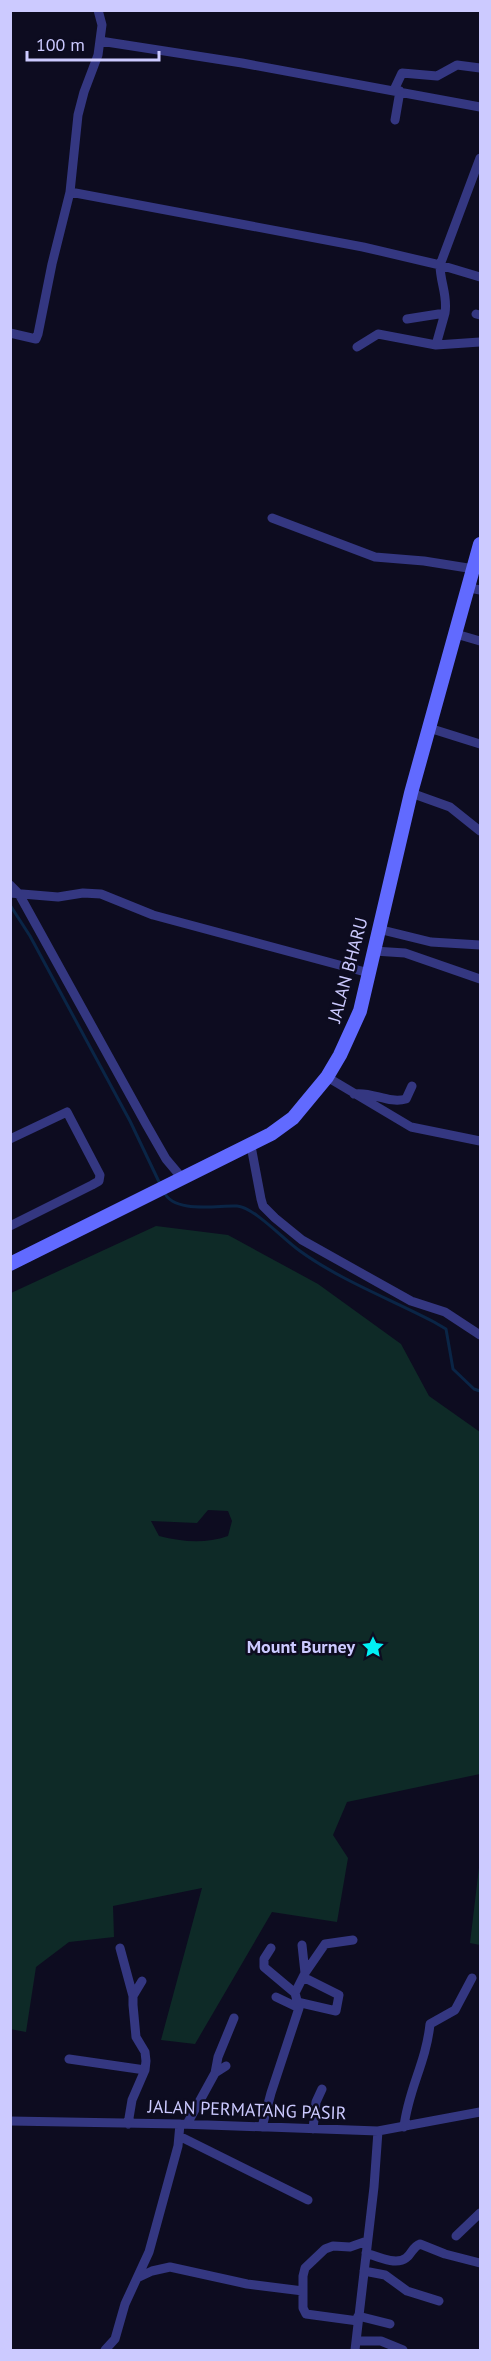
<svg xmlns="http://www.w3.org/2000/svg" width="491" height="2361" viewBox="0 0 491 2361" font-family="'PT Sans',sans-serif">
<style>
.green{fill:#0e2a27;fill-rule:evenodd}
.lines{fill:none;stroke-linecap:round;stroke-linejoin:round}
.stream{stroke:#0a2546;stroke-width:3}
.minor{stroke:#343781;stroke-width:9}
.secondary{stroke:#616aff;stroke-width:14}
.labels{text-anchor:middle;stroke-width:5;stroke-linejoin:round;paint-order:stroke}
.street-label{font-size:18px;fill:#cccaff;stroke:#0d0c20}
.poi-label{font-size:18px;font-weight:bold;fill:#cccaff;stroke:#0d0c20;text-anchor:end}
</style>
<rect width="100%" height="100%" fill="#0d0c20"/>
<!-- green -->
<path class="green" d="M156,1226L228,1235L318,1284L401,1344L429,1396L480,1432V1774L347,1802L333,1835L348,1858L337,1922L272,1912L195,2044L161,2040L202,1888L113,1906L114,1937L69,1942L36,1967L26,2032L10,2029L11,1293ZM208,1510L228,1511L232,1521L228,1536C205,1544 183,1542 159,1536L151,1521L197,1523Z
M480,1859V1945L470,1943Z"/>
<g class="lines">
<!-- stream -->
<path class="stream" d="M10,905L30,936L130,1121L161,1186
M164,1192C174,1214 218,1205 237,1206C254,1207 285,1241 300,1251C340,1280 390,1299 434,1322L446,1329L453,1369L474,1389L480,1391"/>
<!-- minor -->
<path class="minor" d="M100,41L242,63L480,107
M394,90L402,73L437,76L457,65L480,68
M395,120L400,91
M70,192L363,247L440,265L480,277
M476,314L480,315
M407,319L445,313C448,296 440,282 440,265L480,158
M10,333L36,339L38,334L52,264L70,192L78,115L84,92L98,55L102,25L98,10
M436,345L445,313
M357,347L378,334L436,345L480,342
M272,518L375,557L424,561L474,569
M470,588L480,590
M456,634L480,641
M429,728L480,744
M411,793L450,807L480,831
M10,885L19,894L146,1124L166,1159L182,1178
M10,893L58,897L83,893L101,894L153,915L369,973
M378,929L431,942L480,945
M374,951L405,953L480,979
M327,1077L411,1127L480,1141
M354,1094C372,1091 388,1104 406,1099L412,1086
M10,1139L67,1112L100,1175L99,1181L92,1185L10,1226
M251,1146L261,1199L263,1206L275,1218L302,1240L411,1301L445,1312L480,1335
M120,1948L133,1996
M305,1973L325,1944L353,1940
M295,1993L305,1973L302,1945
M276,1997L299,2008
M297,2002L336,2011L339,1995L303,1977
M69,2059L145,2070
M215,2073L218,2057L234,2018
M10,2121L180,2124L378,2131L480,2112
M128,2124L132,2100L145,2070L146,2061L145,2052L136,2037L133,2005V1996L142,1981
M187,2124L215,2073L226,2066
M262,2127L271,2093L299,2008L295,1993L264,1967V1959L271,1948
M404,2127C408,2090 426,2063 430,2024L455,2010L472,1978
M313,2129L316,2102L322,2089
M179,2136L308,2200
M456,2236L480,2213
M366,2253C376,2256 396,2266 406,2258C412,2254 412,2247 420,2244L445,2254L480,2263
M364,2271L385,2275L407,2291L439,2301
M137,2278L152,2271L170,2267L247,2284L303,2291V2308L306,2314L358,2321
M303,2291V2276L305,2268L325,2249L333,2246L350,2247L367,2241
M358,2316L390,2324
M356,2341H381L403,2350
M105,2350L115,2339L125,2304L149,2252L178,2146L180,2124
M355,2350L374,2187L378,2131"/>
<!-- secondary -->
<path class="secondary" d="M10,1264L271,1134L293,1118L327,1077L340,1055L360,1011L411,793L480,544"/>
</g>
<!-- icons -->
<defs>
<g id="sight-bare" transform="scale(1.8)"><path d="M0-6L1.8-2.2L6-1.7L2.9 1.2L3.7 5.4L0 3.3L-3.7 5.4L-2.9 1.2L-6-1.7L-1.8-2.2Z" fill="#00f1f5" stroke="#0d0c20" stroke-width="2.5" paint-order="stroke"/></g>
</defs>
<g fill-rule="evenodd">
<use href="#sight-bare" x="373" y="1647"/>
</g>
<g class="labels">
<!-- street labels -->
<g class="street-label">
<text transform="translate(348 970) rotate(-75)" y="6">JALAN BHARU</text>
<text transform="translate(247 2110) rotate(2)" y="6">JALAN PERMATANG PASIR</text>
</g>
<!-- poi labels -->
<g class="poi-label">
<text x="355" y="1653">Mount Burney</text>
</g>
</g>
<!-- border -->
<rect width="491" height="2361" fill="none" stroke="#cccaff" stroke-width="24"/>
<!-- scale -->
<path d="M27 51v9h132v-9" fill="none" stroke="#cccaff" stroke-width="3"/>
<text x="36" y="51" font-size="18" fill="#cccaff" stroke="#0d0c20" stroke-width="4.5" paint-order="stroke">100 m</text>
</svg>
